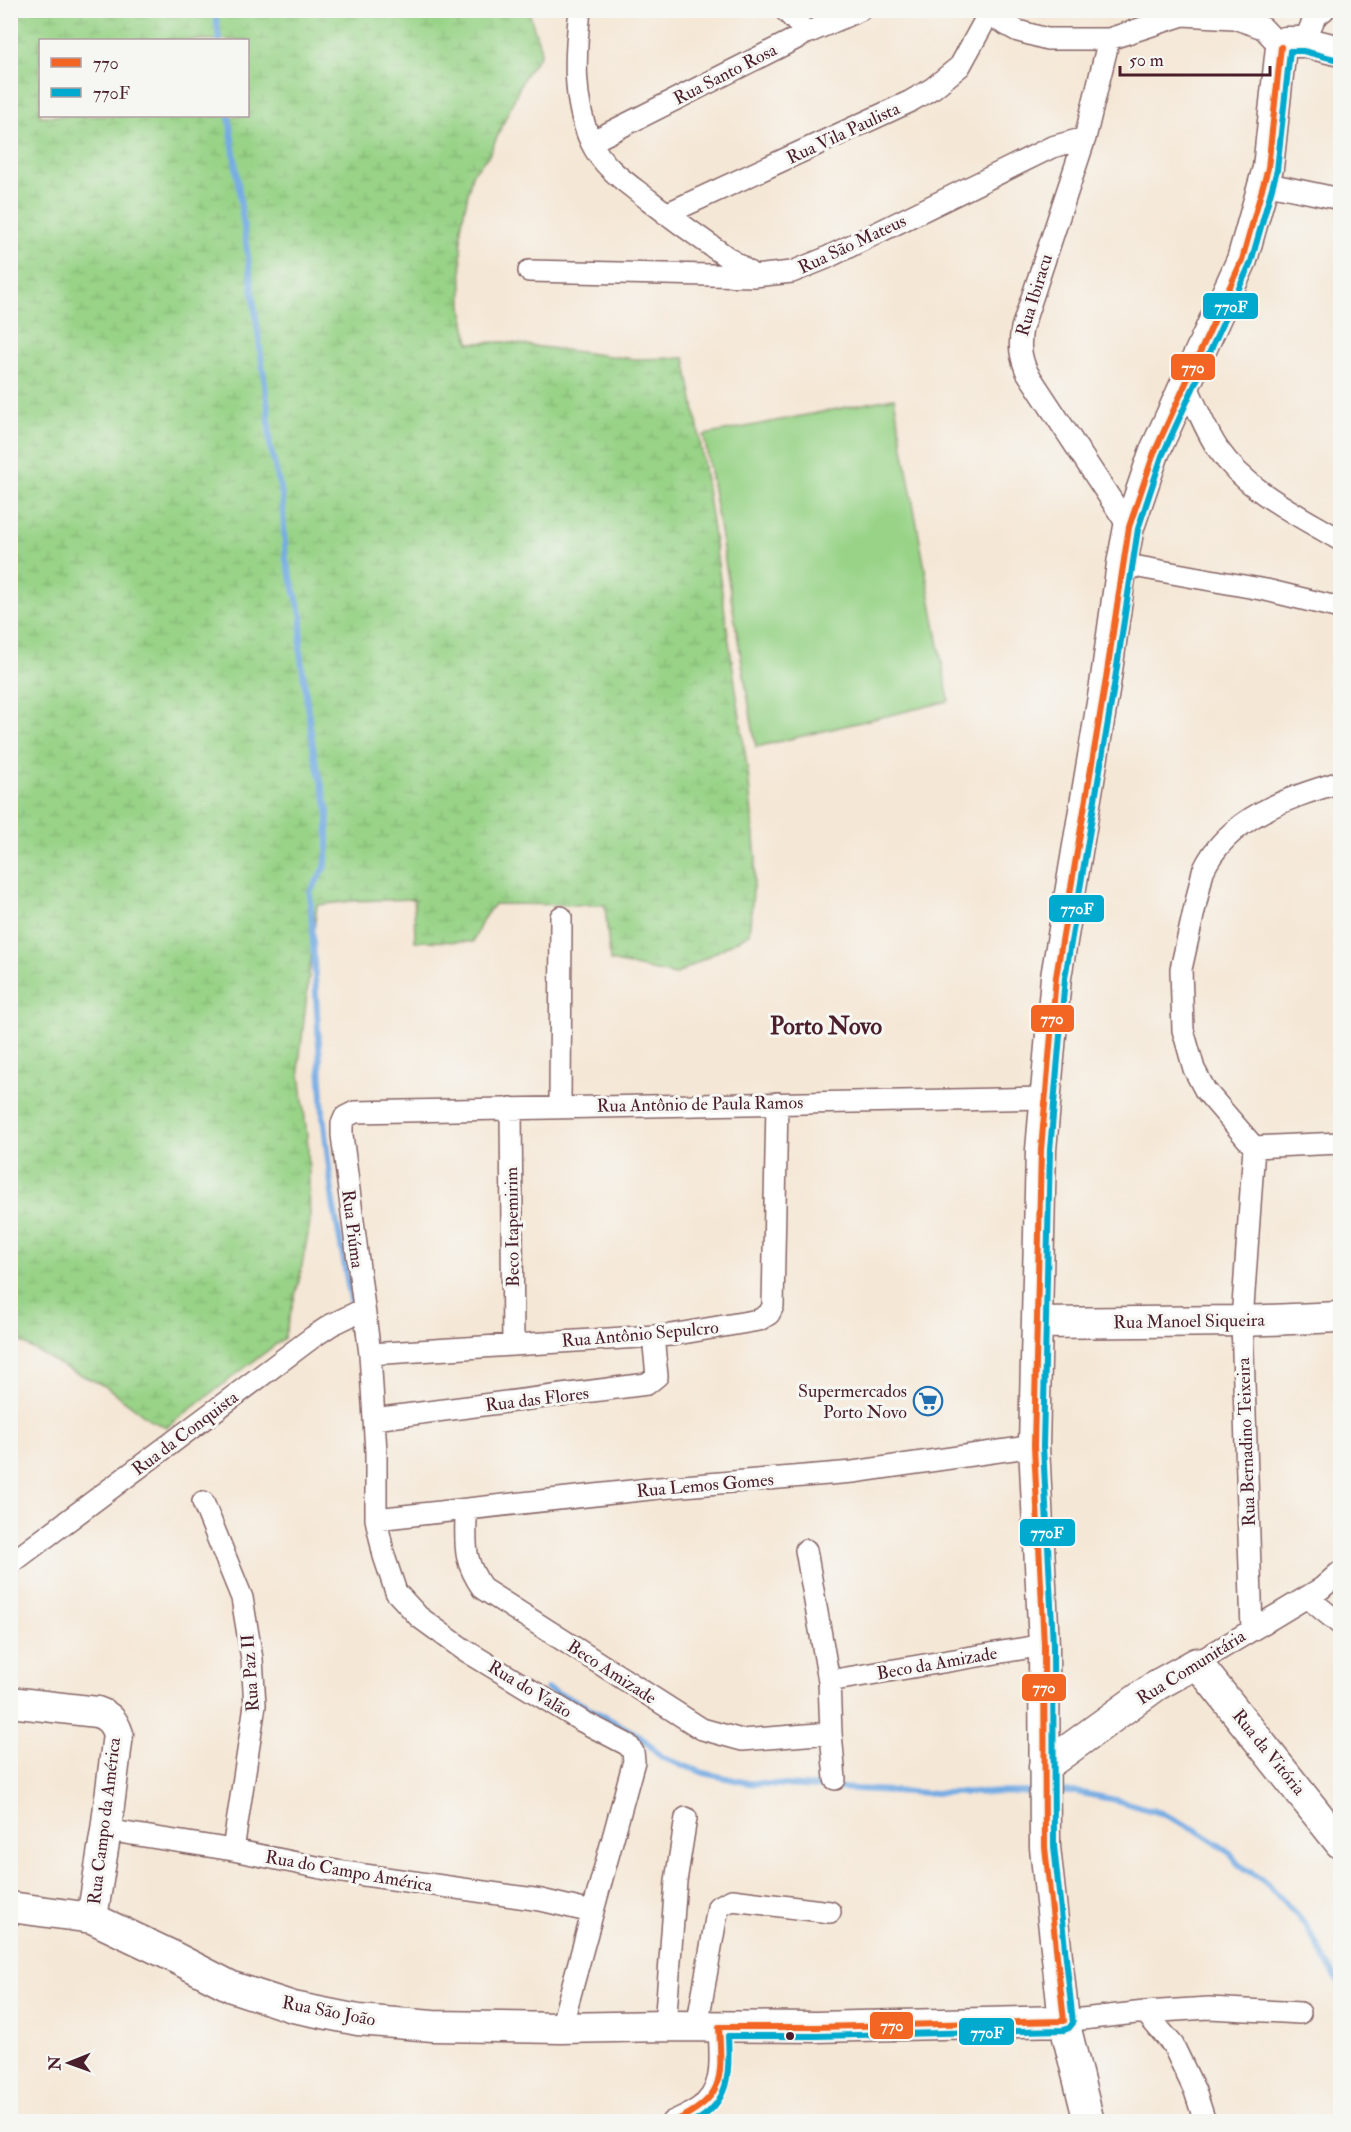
<svg xmlns="http://www.w3.org/2000/svg" width="1351" height="2132" viewBox="0 0 1351 2132" font-family="'IM FELL Double Pica',serif">
<style>
.wetland{fill:url(#wetland-marsh);stroke:#717959;stroke-width:1.5;fill-rule:evenodd}
.park{fill:#98d387;stroke:#717959;stroke-width:1.5}
.lines{fill:none;stroke-linecap:round;stroke-linejoin:round}
.stream{stroke:#75abe3;stroke-width:6}
.street-casing{stroke:#866566;stroke-width:24}
.secondary-casing{stroke:#866566;stroke-width:33}
.street{stroke:#fff;stroke-width:21}
.secondary{stroke:#fff;stroke-width:30}
.bus-1-casing{stroke:#f6f6f2;stroke-width:10}
.bus-2-casing{stroke:#f6f6f2;stroke-width:10}
.bus-1{stroke:#f26522;stroke-width:6}
.bus-2{stroke:#00a9ce;stroke-width:6}
.bus-dot{fill:#4a1f2b;stroke:#f6f6f2;stroke-width:2}
.labels{text-anchor:middle;stroke-width:6;stroke-linejoin:round;paint-order:stroke}
.street-label{font-size:18px;fill:#4a1f2b;stroke:#f6f6f2}
.poi-label{font-size:18px;fill:#4a1f2b;stroke:#f6f6f2;text-anchor:end}
.district-label{font-size:24px;font-weight:bold;fill:#4a1f2b;stroke:#f6f6f2}
.line-badge{stroke:#f6f6f2;stroke-width:2}
.badge-label{font-size:16px;text-anchor:middle;font-weight:bold;fill:#fff}
</style>
<defs>
<pattern id="wetland-marsh" width="20" height="14" patternUnits="userSpaceOnUse" patternTransform="scale(1.5)"><rect width="20" height="14" fill="#98d387"/><path d="M1 5h8M5 5V1M11 12h8M15 12V8" fill="none" stroke="#84b575"/></pattern>
</defs>
<rect width="100%" height="100%" fill="#f6f6f2"/>
<filter id="ink" filterUnits="userSpaceOnUse"><feTurbulence type="fractalNoise" baseFrequency=".0167" numOctaves="2"/><feDisplacementMap in="SourceGraphic" scale="12" xChannelSelector="R" yChannelSelector="G"/><feConvolveMatrix kernelMatrix="1 2 1 2 8 2 1 2 1" color-interpolation-filters="sRGB"/></filter>
<filter id="wash" filterUnits="userSpaceOnUse"><feTurbulence type="fractalNoise" baseFrequency=".008" numOctaves="4" result="noise"/><feDisplacementMap in="SourceGraphic" scale="24" xChannelSelector="R" yChannelSelector="G"/><feGaussianBlur stdDeviation="1.35" result="paint"/><feColorMatrix in="noise" values="0 0 0 0 0 0 0 0 0 0 0 0 0 0 0 0 0 1.4 0 .05"/><feComposite in="paint" operator="in"/></filter>
<g filter="url(#wash)">
<rect width="100%" height="100%" fill="#f5e7d5"/>
<!-- wetland -->
<path class="wetland" d="M11,10L530,11C531,26 539,38 541,53L524,77L489,155L472,174L461,227L462,307L469,343L503,342L633,359L685,358L699,433L748,773L756,859L749,934L675,975L610,961L605,905L494,904L483,919L473,942L415,941L414,899L352,901L317,905L299,1064L308,1146L310,1223L299,1281L284,1338L167,1427L152,1421L105,1386L64,1367L21,1342L11,1340ZM40,40H248V116H40Z"/>
<!-- park -->
<path class="park" d="M894,398L949,701L756,747L704,435Z"/>
<g class="lines">
<!-- stream -->
<path class="stream" d="M215,10L219,40
M229,116L268,407L270,446L282,495L286,560L302,617L300,650L314,754L328,809V847L325,868L310,892L323,1115L333,1202L357,1333
M547,1689L572,1699L640,1736L663,1758L704,1773L748,1783L927,1793L1038,1792
M1054,1792H1076L1116,1800L1161,1813L1196,1830L1216,1843L1229,1852L1238,1864L1265,1882L1306,1925L1328,1965L1340,1983"/>
</g>
</g>
<g filter="url(#ink)">
<g class="lines">
<!-- street casing -->
<g class="street-casing">
<path id="street" d="M580,10C575,54 572,101 591,142C603,168 627,183 649,200C683,227 719,251 754,276
M785,10L807,33
M980,10L1018,31L1047,39H1109L1183,15L1234,18L1263,28L1281,47
M1109,39L1085,138L1022,328C1019,345 1020,356 1027,372L1129,527
M1304,42L1315,17L1324,10
M591,142L807,33L860,10
M1264,183L1340,199
M666,214L909,102L933,88L960,66L988,15
M529,271L754,276L792,272L824,259L1052,147L1085,138
M1185,382C1195,403 1205,430 1218,449C1247,491 1298,515 1340,540
M1122,564L1266,590L1340,608
M1340,782C1288,798 1228,817 1203,871L1181,969L1183,1030L1194,1069L1205,1090L1254,1147L1340,1143
M560,1107L561,917
M511,1108L513,1345
M370,1354L671,1335L759,1320L769,1314L773,1306L777,1103
M374,1419L647,1384L657,1376L653,1336
M203,1502L242,1598L252,1659L255,1705L233,1850
M466,1510C466,1545 462,1559 483,1589L702,1729L742,1740L831,1733
M376,1519L659,1488L853,1472L1034,1446
M806,1550L829,1681L831,1733L835,1779
M10,1564L313,1337L331,1325L364,1309
M1307,1597L1340,1624
M1252,1630L1242,1321L1254,1147
M1197,1663L1322,1588L1340,1572
M829,1681L1044,1645
M106,1830L233,1850L336,1871L541,1900L592,1912
M1145,2012L1173,2045L1195,2091L1205,2122
M1064,2021L1145,2012L1209,2008L1300,2013
M665,2026L676,1881L686,1818
M697,2027L718,1907L732,1900L830,1912
M561,2028L634,1761L633,1752L628,1745L580,1720L463,1649L419,1617L396,1592L384,1556L376,1519V1452L370,1354L342,1135V1124L345,1117L355,1112L1045,1098
M672,2122C680,2118 690,2114 698,2109C726,2091 720,2057 719,2027"/>
</g>
<!-- secondary casing -->
<g class="secondary-casing">
<path id="secondary" d="M1037,1323L1242,1321L1340,1317
M10,1702L97,1712C109,1716 114,1722 118,1734L106,1830L92,1918
M1044,1767L1157,1685L1197,1663L1340,1843
M10,1907L92,1918L168,1954L232,1987L293,2007L358,2020L433,2026L561,2028L665,2026L816,2027L1064,2021
M1089,2122L1064,2021L1045,1847L1044,1645L1034,1446L1041,1150L1056,977L1105,685L1122,564L1129,527L1154,453L1242,260L1268,168L1281,47L1285,42H1304L1340,51"/>
</g>
<!-- street -->
<use href="#street" class="street"/>
<!-- secondary -->
<use href="#secondary" class="secondary"/>
<!-- bus-1 casing -->
<g class="bus-1-casing">
<path id="bus-1" d="M1064,2021L1045,1847L1044,1645L1034,1446L1041,1150L1056,977L1105,685L1129,527L1154,453L1242,260L1268,168L1281,47
M719,2027H816L1064,2021
M673,2122C725,2097 722,2080 719,2027"/>
</g>
<!-- bus-2 casing -->
<g class="bus-2-casing">
<path id="bus-2" d="M694,2122C730,2103 730,2072 728,2036H816L1064,2030L1069,2028L1073,2023L1054,1846L1053,1645L1043,1446L1050,1150L1065,978L1114,686L1138,529L1162,456L1251,262L1277,170L1290,51H1303L1338,60"/>
</g>
<!-- bus-1 -->
<use href="#bus-1" class="bus-1"/>
<!-- bus-2 -->
<use href="#bus-2" class="bus-2"/>
</g>
</g>
<!-- icons -->
<defs>
<g id="supermarket-ring" transform="scale(1.5)"><circle r="9.5" fill="#f6f6f2" stroke="#1f6fb2" stroke-width="1.5"/><path d="M-6-5.5h2.5l.6 2H6L4.5 2H-2.5L-4.4-4H-6ZM-1.5 3.2a1.3 1.3 0 1 0 .1 0ZM3 3.2a1.3 1.3 0 1 0 .1 0Z" fill="#1f6fb2"/></g>
</defs>
<g fill-rule="evenodd">
<use href="#supermarket-ring" x="928" y="1401"/>
</g>
<!-- markers -->
<circle class="bus-dot" cx="790" cy="2036" r="5"/>
<g class="labels">
<!-- street labels -->
<g class="street-label">
<text transform="translate(725 74) rotate(-27)" y="6">Rua Santo Rosa</text>
<text transform="translate(843 133) rotate(-25)" y="6">Rua Vila Paulista</text>
<text transform="translate(852 244) rotate(-25)" y="6">Rua São Mateus</text>
<text transform="translate(1034 295) rotate(-73)" y="6">Rua Ibiracu</text>
<text transform="translate(700 1104) rotate(-1)" y="6">Rua Antônio de Paula Ramos</text>
<text transform="translate(512 1227) rotate(-91)" y="6">Beco Itapemirim</text>
<text transform="translate(353 1229) rotate(83)" y="6">Rua Piúma</text>
<text transform="translate(1189 1321) rotate(-1)" y="6">Rua Manoel Siqueira</text>
<text transform="translate(640 1334) rotate(-5)" y="6">Rua Antônio Sepulcro</text>
<text transform="translate(537 1399) rotate(-7)" y="6">Rua das Flores</text>
<text transform="translate(185 1433) rotate(-37)" y="6">Rua da Conquista</text>
<text transform="translate(1246 1442) rotate(-92)" y="6">Rua Bernadino Teixeira</text>
<text transform="translate(705 1485) rotate(-5)" y="6">Rua Lemos Gomes</text>
<text transform="translate(937 1663) rotate(-10)" y="6">Beco da Amizade</text>
<text transform="translate(1191 1667) rotate(-32)" y="6">Rua Comunitária</text>
<text transform="translate(612 1672) rotate(33)" y="6">Beco Amizade</text>
<text transform="translate(250 1673) rotate(-94)" y="6">Rua Paz II</text>
<text transform="translate(530 1689) rotate(31)" y="6">Rua do Valão</text>
<text transform="translate(1269 1752) rotate(51)" y="6">Rua da Vitória</text>
<text transform="translate(104 1821) rotate(-83)" y="6">Rua Campo da América</text>
<text transform="translate(349 1871) rotate(10)" y="6">Rua do Campo América</text>
<text transform="translate(329 2011) rotate(11)" y="6">Rua São João</text>
</g>
<!-- poi labels -->
<g class="poi-label">
<text x="907" y="1397">Supermercados<tspan x="907" dy="21">Porto Novo</tspan></text>
</g>
<!-- district labels -->
<g class="district-label">
<text x="826" y="1034">Porto Novo</text>
</g>
</g>
<g class="line-badge">
<rect x="1202" y="292" width="57" height="28" rx="6" fill="#00a9ce"/>
<rect x="1170" y="353" width="46" height="28" rx="6" fill="#f26522"/>
<rect x="1048" y="894" width="57" height="29" rx="6" fill="#00a9ce"/>
<rect x="1030" y="1004" width="45" height="29" rx="6" fill="#f26522"/>
<rect x="1019" y="1518" width="57" height="29" rx="6" fill="#00a9ce"/>
<rect x="1021" y="1673" width="46" height="29" rx="6" fill="#f26522"/>
<rect x="869" y="2011" width="45" height="29" rx="6" fill="#f26522"/>
<rect x="958" y="2017" width="57" height="29" rx="6" fill="#00a9ce"/>
</g>
<g class="badge-label">
<text x="1231" y="312">770F</text>
<text x="1193" y="373">770</text>
<text x="1077" y="914">770F</text>
<text x="1052" y="1024">770</text>
<text x="1047" y="1538">770F</text>
<text x="1044" y="1693">770</text>
<text x="892" y="2031">770</text>
<text x="987" y="2038">770F</text>
</g>
<!-- margin -->
<rect width="1351" height="2132" fill="none" stroke="#f6f6f2" stroke-width="36"/>
<!-- legend -->
<rect x="39" y="39" width="210" height="78" fill="#f6f6f2" stroke="#b1a0a2" stroke-width="1.5"/>
<rect x="51" y="58" width="30" height="9" fill="#f26522" stroke="#b1a0a2" stroke-width="1.5"/>
<text x="93" y="69" font-size="18" fill="#4a1f2b">770</text>
<rect x="51" y="88" width="30" height="9" fill="#00a9ce" stroke="#b1a0a2" stroke-width="1.5"/>
<text x="93" y="99" font-size="18" fill="#4a1f2b">770F</text>
<!-- north arrow -->
<g transform="translate(69 2063) rotate(269)" stroke="#f6f6f2" stroke-width="4.5" paint-order="stroke">
<path d="M0-4.5L10 22L0 15L-10 22Z" fill="#4a1f2b"/>
<text y="-9" font-size="16" font-weight="bold" text-anchor="middle" fill="#4a1f2b">N</text>
</g>
<!-- scale -->
<path d="M1120 66v9h150v-9" fill="none" stroke="#4a1f2b" stroke-width="3"/>
<text x="1129" y="66" font-size="18" fill="#4a1f2b" stroke="#f6f6f2" stroke-width="4.5" paint-order="stroke">50 m</text>
</svg>
